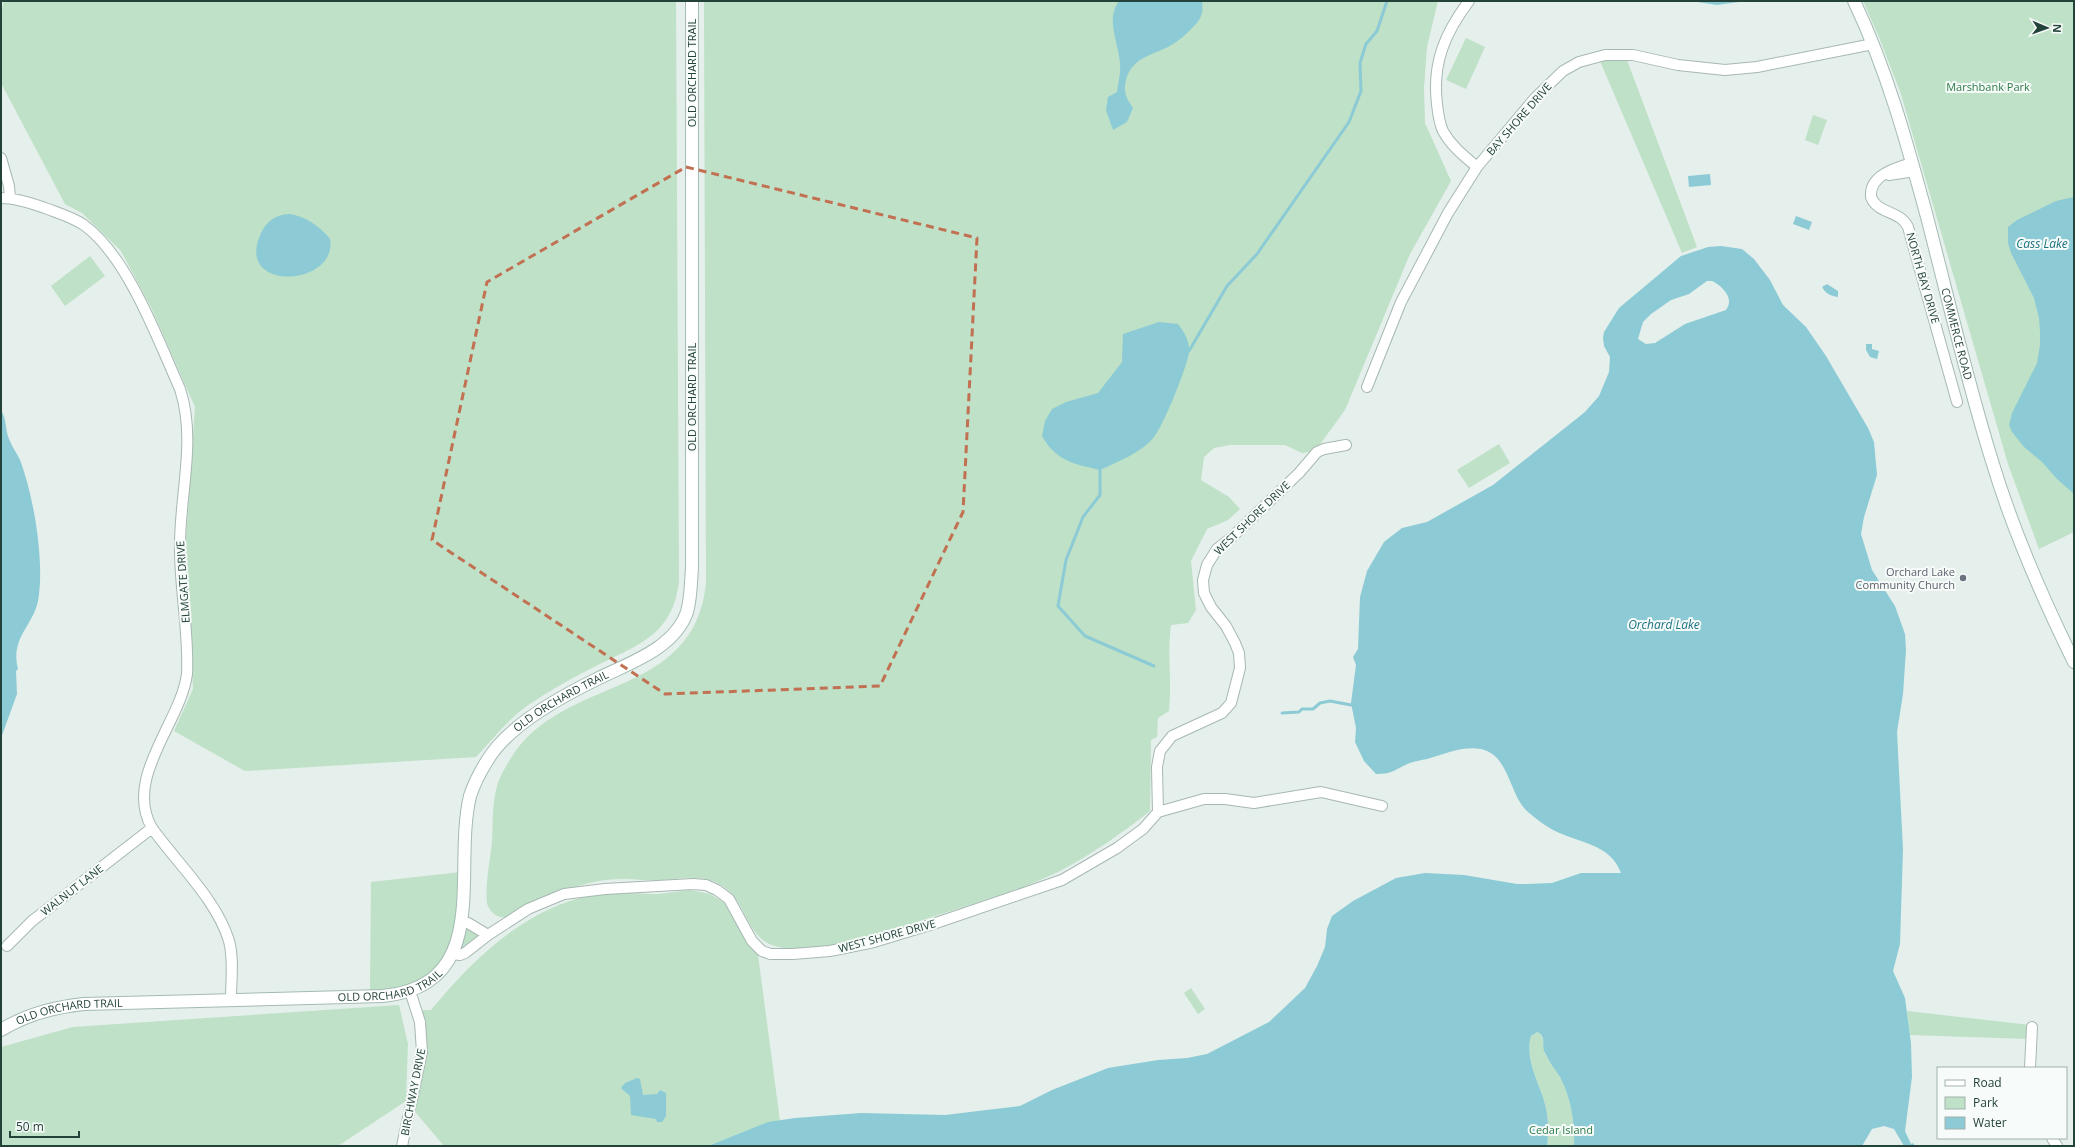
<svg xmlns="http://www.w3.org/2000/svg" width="2075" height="1147" viewBox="0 0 2075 1147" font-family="'Open Sans',sans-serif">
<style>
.green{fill:#bee1c7}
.water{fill:#8ccbd5;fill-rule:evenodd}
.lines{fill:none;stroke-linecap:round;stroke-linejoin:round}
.stream{stroke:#8ccbd5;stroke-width:3}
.street-casing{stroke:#a7b8b2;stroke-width:12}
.secondary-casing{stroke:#a3bbb2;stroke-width:14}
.street{stroke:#fff;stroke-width:10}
.secondary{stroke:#fff;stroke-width:12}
.marked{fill:none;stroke:#c27052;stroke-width:3;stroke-dasharray:8 5;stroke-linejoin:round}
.worship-dot{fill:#6b7280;stroke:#f7fbf9;stroke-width:1.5}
.labels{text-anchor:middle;stroke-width:4;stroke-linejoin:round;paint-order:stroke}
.street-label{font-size:11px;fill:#234239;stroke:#f7fbf9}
.park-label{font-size:11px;fill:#2b7b49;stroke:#f7fbf9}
.worship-label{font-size:11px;fill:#5b616d;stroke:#f7fbf9;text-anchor:end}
.water-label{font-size:12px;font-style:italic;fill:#1a7282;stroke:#f7fbf9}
</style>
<rect width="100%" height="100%" fill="#e5efeb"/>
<!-- green -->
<path class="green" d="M4,1H676L679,581C673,634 640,644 598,665C574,677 550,690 527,706C508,719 492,740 476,757L245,771L174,731L193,689L186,540L195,407L151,307L121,251L82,213L65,204L1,83V12Z
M704,1H1438L1427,47L1424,88L1425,123L1451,181L1410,254L1345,410L1315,451L1302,453L1285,445H1230L1214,448L1204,457L1201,480L1229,497L1240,509L1228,520L1207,529L1191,561L1196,610L1188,623L1171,625C1167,653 1172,682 1169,711L1158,718L1157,737L1151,740L1150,811C1121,834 1092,854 1060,871C1021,890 979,902 938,915C898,928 815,958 775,946C742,936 749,895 713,881C696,875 680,879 662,880C649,881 637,879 625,879C593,878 564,890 536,903C527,907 516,915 506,917C497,919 489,911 487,903C485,883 490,862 492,842C493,826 492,807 496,791C498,779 505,768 511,758C563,674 694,701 706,583Z
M1863,1H2074V532L2039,549L2008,464L1901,94L1879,37Z
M1466,38L1485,47L1466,89L1446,80Z
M1627,60L1697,247L1682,253L1600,61Z
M1813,115L1827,120L1818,145L1805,140Z
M90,256L105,276L65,306L51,286Z
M1499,444L1510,463L1469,488L1457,470Z
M461,872L456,941L418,988L370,990L371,882Z
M690,890L710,894L723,902L732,913L744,939L764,955H758L780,1121L763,1124L708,1146H444L406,1101L338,1146H1V1047L73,1027L399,1005L408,1044L406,1098L407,1094L411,1091L426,1044L422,1010H431C473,959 526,907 594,895C616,891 638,894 660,894C670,893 680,891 690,890Z
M467,929L479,935L480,937L465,949L462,948L461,946Z
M1191,988L1205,1009L1198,1014L1184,993Z
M1907,1011L2030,1025L2029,1039L1910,1035Z
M1537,1032C1546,1036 1542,1049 1546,1056C1550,1063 1556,1070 1560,1077C1571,1098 1575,1123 1574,1146H1547C1547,1135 1549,1123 1547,1112C1542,1086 1524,1062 1531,1036Z"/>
<!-- water -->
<path class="water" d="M1119,1H1202C1202,5 1203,10 1202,13C1200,24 1177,43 1168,47C1150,56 1132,58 1126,80C1123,92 1126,98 1133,108L1127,122L1113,130L1106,110L1108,97L1117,92C1118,83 1121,73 1120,64C1119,43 1105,20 1119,1Z
M1691,1H1746L1717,5Z
M1710,174L1711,185L1689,187L1688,176Z
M2074,197V494L2057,479L2042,462L2024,447L2012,432L2009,425L2012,413L2037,363L2040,345V332L2039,318L2034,298L2011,253L2008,243V227L2017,220L2056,201Z
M289,214C305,216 320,226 330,239C338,287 233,293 261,233C267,221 275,215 289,214Z
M1796,216L1812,222L1809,230L1793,224Z
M1721,246L1742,249L1754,259L1770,280L1783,305L1806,327L1826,356L1868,428L1874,442L1877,475L1864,517L1861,534L1872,570L1895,606L1905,634L1906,650L1903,694L1897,732L1903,849L1900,944L1893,971L1905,998L1911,1043L1912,1077L1905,1131L1911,1144L1913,1143L1915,1146H1904L1894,1129L1884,1126L1872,1129L1862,1146H1574C1575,1123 1571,1098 1560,1077C1555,1069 1549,1062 1545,1053C1541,1046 1547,1036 1537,1032L1531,1036C1524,1061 1541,1085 1546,1108C1549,1121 1548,1134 1547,1146H708L768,1122L795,1118L861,1113L945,1115L1020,1106L1052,1090L1108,1068L1158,1060L1187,1058L1207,1054L1269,1022L1286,1006L1305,988L1317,966L1325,947L1327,929L1332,916L1353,901L1396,878L1425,873L1464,875L1517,884H1527L1552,883L1581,873H1621C1610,843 1578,843 1553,830C1544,825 1536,819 1528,812C1509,796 1510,755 1481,749C1462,746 1445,754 1427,759C1422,760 1415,761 1410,763C1395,769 1394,774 1376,774L1364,761L1355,742L1356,728L1351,703L1356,665L1353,657L1358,649L1360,597L1367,571L1384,542L1402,528L1427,522L1493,485L1585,412L1599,396L1609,372L1610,357L1604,346L1603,338L1604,332L1619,308L1681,256L1708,247ZM1707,281H1712C1722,286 1735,298 1726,310L1685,324L1655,343L1646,344L1638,339L1643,322L1651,314L1671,300L1689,294Z
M1827,284L1838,291V297C1831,296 1826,294 1822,287Z
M1159,322L1178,324C1184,332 1190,341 1189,352C1188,365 1163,427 1154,437C1141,453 1119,461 1100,470C1074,464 1056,461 1042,436L1045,421L1052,409L1066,402L1098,393L1122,362L1123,334Z
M1866,344H1872V349L1879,351L1877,359L1870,357L1866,350Z
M1,410C7,420 5,429 9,439C12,447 17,453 20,460C34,497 45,563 38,601C33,626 10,638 18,669L16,671L17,694L1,738Z
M637,1078L640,1079L643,1095L657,1094L660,1090L666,1093V1116L662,1122H657L656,1119L631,1115L630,1096L621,1088L625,1083Z"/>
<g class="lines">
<!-- stream -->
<path class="stream" d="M1189,351L1227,286L1257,254L1349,122L1361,91L1360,63L1366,44L1377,31L1387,1
M1100,470V495L1083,517L1066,560L1058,606L1085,636L1154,666
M1282,713L1299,712L1302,709H1313L1320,703L1330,701L1351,705"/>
<!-- street casing -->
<g class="street-casing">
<path id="street" d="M1469,1C1445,33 1432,63 1437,104C1438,113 1439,123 1443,131C1451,146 1464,156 1477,167
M1,158L9,186L10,198
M1912,163C1896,168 1869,175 1871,197C1877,214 1900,210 1908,227L1957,402
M1889,175L1915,171
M1,198C16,198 31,203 45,208C58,213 72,217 84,225C128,257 158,340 180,389C197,441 179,496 180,549C180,591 189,632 187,674C181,722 123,778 152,828C176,862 217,900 229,941C234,959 231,980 231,999
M1367,387L1401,302L1448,213L1477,167L1535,98L1563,71L1579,62L1605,55H1633L1678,65L1725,70L1757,67L1873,44
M1158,812L1157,767L1160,751L1172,736L1222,713L1231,703L1240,668L1239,653L1235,643L1226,626L1211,607L1204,593L1203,580L1207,565L1217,549L1230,539L1299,473L1317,452L1324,449L1346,445
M461,921L468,923L488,935
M7,946L32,921L152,828
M453,954L460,955L465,953L488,935L528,909L564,894L605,889L693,884L706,885L717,890L729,899L752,941L762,951L770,954H793L830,951L874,942L933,924L1062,880L1117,848L1143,829L1158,812L1204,799H1225L1254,803L1321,792L1382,806
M2030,1068L2032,1027
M2052,1138L2057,1146
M402,1146L422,1052L420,1022L410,991"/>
</g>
<!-- secondary casing -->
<g class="secondary-casing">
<g id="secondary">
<path id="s1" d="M1854,1C1887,70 1907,143 1927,217C1948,298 1967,381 1992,461C2013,531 2042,597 2074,662"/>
<path id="s2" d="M1,1030C27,1014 54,1007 84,1004L383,996C494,985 452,871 470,796C474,784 480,772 487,761C507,726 562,696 597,679C629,663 674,649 687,612C691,598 691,581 692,567V1"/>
</g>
</g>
<!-- street -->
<use href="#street" class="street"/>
<!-- secondary -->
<use href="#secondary" class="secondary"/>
</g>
<!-- marked area -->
<path class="marked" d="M686,167L977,238L963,512L880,686L665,694L432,540L487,282Z"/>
<!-- markers -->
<circle class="worship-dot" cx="1963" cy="578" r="4"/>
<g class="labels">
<!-- street labels -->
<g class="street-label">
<text transform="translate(692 73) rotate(-90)" y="4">OLD ORCHARD TRAIL</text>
<text transform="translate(1519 119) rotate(-49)" y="4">BAY SHORE DRIVE</text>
<text transform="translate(1923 278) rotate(74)" y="4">NORTH BAY DRIVE</text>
<text dy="4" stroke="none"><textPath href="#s1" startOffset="349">COMMERCE ROAD</textPath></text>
<text transform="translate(692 397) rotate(-90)" y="4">OLD ORCHARD TRAIL</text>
<text transform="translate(1252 518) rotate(-44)" y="4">WEST SHORE DRIVE</text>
<text transform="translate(183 582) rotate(-94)" y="4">ELMGATE DRIVE</text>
<text dy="4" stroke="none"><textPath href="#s2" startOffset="767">OLD ORCHARD TRAIL</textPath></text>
<text transform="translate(72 890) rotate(-38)" y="4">WALNUT LANE</text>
<text transform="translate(887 936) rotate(-15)" y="4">WEST SHORE DRIVE</text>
<text dy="4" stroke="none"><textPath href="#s2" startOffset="396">OLD ORCHARD TRAIL</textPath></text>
<text dy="4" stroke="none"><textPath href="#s2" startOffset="72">OLD ORCHARD TRAIL</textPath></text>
<text transform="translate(413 1092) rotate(-79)" y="4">BIRCHWAY DRIVE</text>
</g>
<!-- park labels -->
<g class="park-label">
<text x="1988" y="91">Marshbank Park</text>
<text x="1561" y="1134">Cedar Island</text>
</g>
<!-- worship labels -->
<g class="worship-label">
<text x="1955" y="576">Orchard Lake<tspan x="1955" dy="13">Community Church</tspan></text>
</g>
<!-- water labels -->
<g class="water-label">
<text x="2042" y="248">Cass Lake</text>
<text x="1664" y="629">Orchard Lake</text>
</g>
</g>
<!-- border -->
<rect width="2075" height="1147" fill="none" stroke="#234239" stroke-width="4"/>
<!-- legend -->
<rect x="1937" y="1067" width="130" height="72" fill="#f7fbf9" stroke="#a2b1ac"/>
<rect x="1945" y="1080" width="20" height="6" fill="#ffffff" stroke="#a2b1ac"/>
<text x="1973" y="1087" font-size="12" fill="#234239">Road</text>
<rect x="1945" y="1097" width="20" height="12" fill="#bee1c7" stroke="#a2b1ac"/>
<text x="1973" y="1107" font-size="12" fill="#234239">Park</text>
<rect x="1945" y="1117" width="20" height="12" fill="#8ccbd5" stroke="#a2b1ac"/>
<text x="1973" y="1127" font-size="12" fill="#234239">Water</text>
<!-- north arrow -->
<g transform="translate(2047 28) rotate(92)" stroke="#f7fbf9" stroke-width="3" paint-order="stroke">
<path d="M0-3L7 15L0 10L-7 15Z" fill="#234239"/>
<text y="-6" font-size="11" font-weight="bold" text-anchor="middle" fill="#234239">N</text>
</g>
<!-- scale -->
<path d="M10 1131v6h69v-6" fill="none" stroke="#234239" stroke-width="2"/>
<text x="16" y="1131" font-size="12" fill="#234239" stroke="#f7fbf9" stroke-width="3" paint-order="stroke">50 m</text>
</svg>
